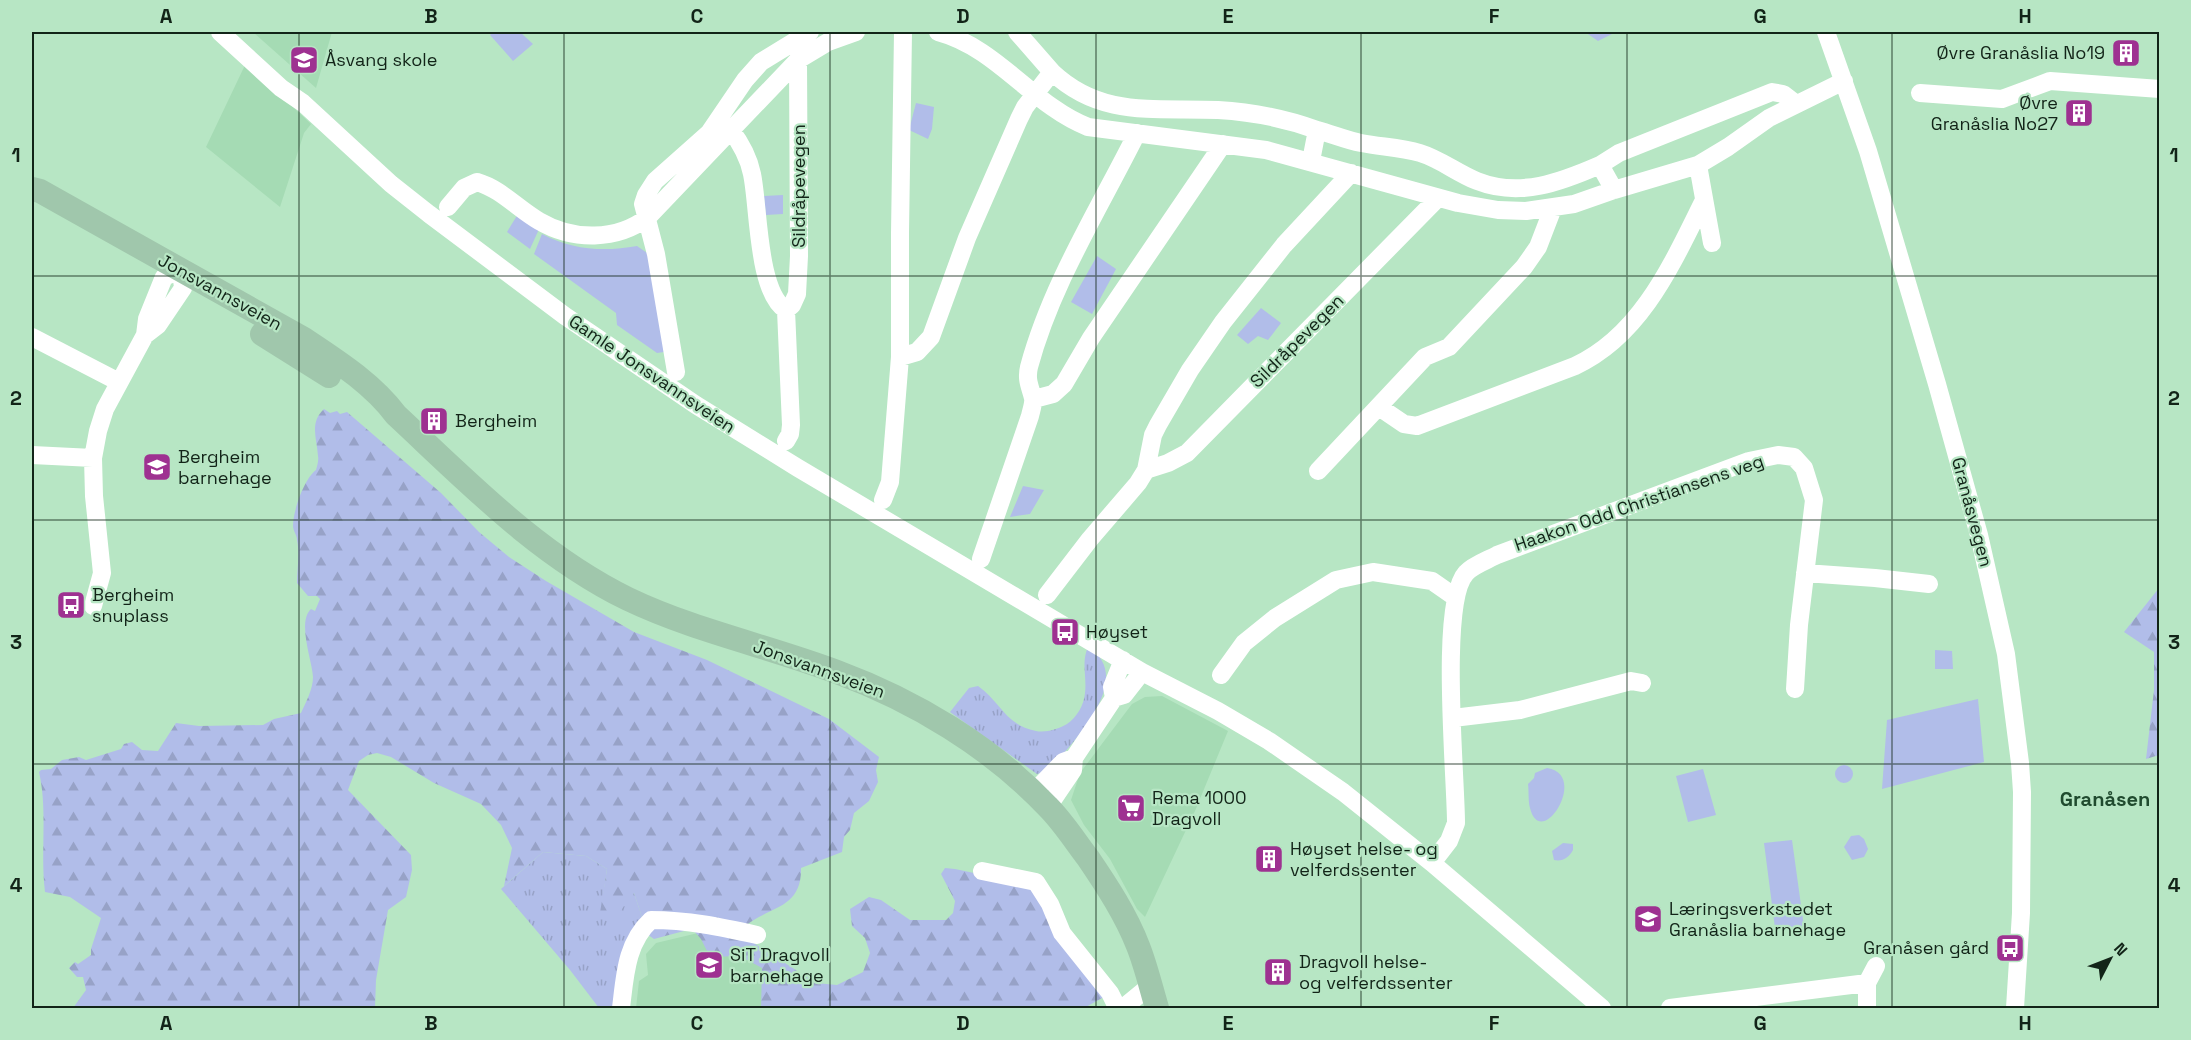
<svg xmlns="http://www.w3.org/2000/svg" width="2191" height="1040" viewBox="0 0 2191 1040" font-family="'Space Grotesk',sans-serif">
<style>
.built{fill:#a5dbb4}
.grass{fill:url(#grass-tufts)}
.forest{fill:url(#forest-firs)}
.green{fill:#b1bde9}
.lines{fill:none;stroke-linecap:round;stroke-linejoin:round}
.minor{stroke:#fff;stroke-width:18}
.major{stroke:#a0c7ac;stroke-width:24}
.grid{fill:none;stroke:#122418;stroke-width:1.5;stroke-opacity:0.55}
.labels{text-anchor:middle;stroke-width:4.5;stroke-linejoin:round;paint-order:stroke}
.poi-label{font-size:18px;fill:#122418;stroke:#b7e6c4;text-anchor:start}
.street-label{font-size:18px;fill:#122418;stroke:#b7e6c4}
.neighbourhood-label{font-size:20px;font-weight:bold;fill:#204b2f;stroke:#b7e6c4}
.neatline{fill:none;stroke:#122418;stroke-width:2}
.grid-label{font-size:20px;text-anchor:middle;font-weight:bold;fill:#122418}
</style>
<defs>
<pattern id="grass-tufts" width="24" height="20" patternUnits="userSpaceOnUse" patternTransform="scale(1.5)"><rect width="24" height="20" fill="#b1bde9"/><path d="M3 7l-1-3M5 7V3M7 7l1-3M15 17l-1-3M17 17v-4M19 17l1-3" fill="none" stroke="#97a2c7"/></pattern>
<pattern id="forest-firs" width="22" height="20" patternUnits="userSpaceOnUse" patternTransform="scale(1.5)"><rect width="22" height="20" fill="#b1bde9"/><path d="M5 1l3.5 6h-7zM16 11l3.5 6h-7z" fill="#97a2c7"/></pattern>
</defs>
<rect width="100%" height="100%" fill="#b7e6c4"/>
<!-- built -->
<path class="built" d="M253,32H332L316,88Z
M246,63L311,124L304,133L280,207L206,147Z
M1162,696L1228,731L1195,811L1145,917L1137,909L1110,859L1084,825L1071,800L1080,773L1132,704L1145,697Z
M698,933L797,980L803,1008H636L639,981L648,975L646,954L656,943Z"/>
<!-- grass -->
<path class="grass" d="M1088,647C1138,678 1071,745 1047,772L1037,774L950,712L969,688L978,686C1001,702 1005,725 1036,731C1046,733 1058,729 1067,724C1077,717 1084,705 1085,693C1087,677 1081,662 1088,647Z
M543,852L586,856L607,869L600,919L634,893L643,920L613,1008H599L570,970L501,889Z"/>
<!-- forest -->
<path class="forest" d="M324,409L330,413L337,411L340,414L347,412L441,493L479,532L509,557L546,581L634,632L707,660L829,719L879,757L876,770L878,782L869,801L854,813L850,830L844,837L842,852L801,868C802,910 768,906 744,927L749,940L816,983L837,985L863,972L870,953L865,938L852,926L850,909L869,897L881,900L910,920H946L953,913L955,901L941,874L945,868L955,869L1031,885L1104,997L1084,1008H761L762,968L740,956L710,957L701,939L694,931H684L654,939L644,932L643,920L634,893L614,919H599L607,869L586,856L543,852L504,886L512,848L501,825L481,804L434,783L391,757L377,753L368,755L359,761L348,790L411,855L412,870L406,897L388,910L376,980L375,1008H73L86,990L83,977H77L69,968L75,962L78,964L91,955V949L101,918L70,897L45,892C40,852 48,811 39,772L41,770L51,769L62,760L79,757L86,760L121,749L124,744L132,742L142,750L158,751L176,723L199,726L263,725L274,719L301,713C306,702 313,689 313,677C312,660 297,622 311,609L315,611L320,599L317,596H308L297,583C297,570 300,553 297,540C297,535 293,531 293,526C293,511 304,479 316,470C317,466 319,460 318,456C317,438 309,423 324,409Z
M2159,588V755L2146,759L2154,690V652L2124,632Z"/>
<!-- green -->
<path class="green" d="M493,32H520L533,44L513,61L490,35Z
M1585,32H1611L1612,34L1598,41Z
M916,103L934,107L932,129L928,139L909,130Z
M783,195V214L766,215L764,196Z
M518,214L540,227L530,249L507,232Z
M542,234C572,250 604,252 637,246L650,255L664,352L657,353L617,325L616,313L534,254Z
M1097,256L1116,269L1092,314L1071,302Z
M1261,308L1281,323L1268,340L1258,336L1248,344L1237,335Z
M1023,486L1044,490L1030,514L1010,517Z
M1935,650L1952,651L1953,669H1935Z
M1978,699L1984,762L1882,789L1887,720Z
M1835 774a9 9 0 1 1 18 0a9 9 0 1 1-18 0Z
M1547,768C1590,774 1541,852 1530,808C1528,801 1529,791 1528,784L1534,778L1535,773Z
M1703,769L1716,815L1688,822L1676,776Z
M1859,835L1864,839L1868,849L1864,857L1852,860L1844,847L1851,836Z
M1792,840L1804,927L1775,928L1764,843Z
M1563,843L1573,844V850C1569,857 1563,862 1554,860L1552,851Z"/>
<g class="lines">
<!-- minor -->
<path class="minor" d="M220,32L281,88L303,103L391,184L429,214L565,316L696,405L798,468L1142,672L1218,711L1269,741L1343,792L1432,863L1602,1008
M938,32C998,48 1032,105 1088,127L1266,150L1458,203L1498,210L1526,211L1574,204L1614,190L1698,165L1728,147L1769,118L1844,81
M1826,32L1868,151L1937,384L1979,535L2006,654L2020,763L2022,792L2021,913L2015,1008
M1052,72C1102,119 1156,107 1218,110C1253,112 1284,118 1317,130L1311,161
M1920,93L2002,99L2050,81L2160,89
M730,129C740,142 749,159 752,174C759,207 757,292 786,310L791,425L790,434L786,441
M1317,130C1332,134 1346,140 1361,143C1381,147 1400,147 1420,153C1440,159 1457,173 1477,181C1520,198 1561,182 1600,165L1614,190
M1600,165L1619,153L1772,92L1783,94L1796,104
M1698,165L1712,243
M448,207L464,188L477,182C501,189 518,209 539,221C573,241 617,241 648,217L798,60L828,42L856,32
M786,310L792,305L797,294L799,256L798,60
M32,337L119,382
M900,357L917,352L931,337L967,238L1019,119L1025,107L1052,72L1017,32
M676,372L656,254L643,204L646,195L655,181L709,133L745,80L761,62L810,32
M1034,399L1053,394L1064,384L1091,338L1223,144
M1379,407L1404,424L1417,426L1575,366C1642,335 1673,262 1704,200
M32,455L93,458
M1146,470L1168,463L1187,453L1438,198
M1318,471L1425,357L1449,347L1524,267L1538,247L1553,208
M883,500L890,482L900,357V233L903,32
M981,559L1030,416C1031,411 1034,403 1033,398C1030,386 1026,380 1029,367C1051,285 1099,209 1137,133
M1805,573L1875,578L1929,584
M1047,595L1090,539L1138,483L1146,470L1153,435L1158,425L1190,370L1223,322L1284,245L1351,173
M93,606L102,573L94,496L93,458L98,431L105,409L145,335L158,325L183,288L181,270L164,277L147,319L145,335
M1221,675L1244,643L1275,618L1336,580L1373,572L1432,581L1455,597
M1114,698L1112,687L1123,660
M1453,718L1520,710L1631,681L1642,683
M1033,793L1063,762L1074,758
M1048,807L1073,770L1074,758L1114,698L1124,695L1142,672
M1432,863L1449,841L1456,823C1456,777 1439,602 1466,573C1473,565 1488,560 1497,555L1749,461L1778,455L1794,457L1804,468L1814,500L1799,625L1795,689
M982,871L1036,882L1050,904L1062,933L1110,993L1116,1005
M621,1008C625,976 626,943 651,920C688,920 721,927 757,935
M1123,1008L1151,985
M1670,1008L1867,983
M1867,1008V983L1876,966"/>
<!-- major -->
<path class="major" d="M32,189L40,191L304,339C337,361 372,383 396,415C468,482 538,555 628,599C695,631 768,646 837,672C915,701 990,746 1048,807C1063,822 1075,841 1088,858C1107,886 1126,915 1138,946C1146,966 1151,988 1157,1008
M262,334L329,376"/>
</g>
<!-- grid -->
<path class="grid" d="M299,32V1008M564,32V1008M830,32V1008M1096,32V1008M1361,32V1008M1627,32V1008M1892,32V1008M32,276H2160M32,520H2160M32,764H2160"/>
<!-- icons -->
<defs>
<g id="building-square" transform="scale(1.5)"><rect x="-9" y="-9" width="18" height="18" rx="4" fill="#9e3191" stroke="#b7e6c4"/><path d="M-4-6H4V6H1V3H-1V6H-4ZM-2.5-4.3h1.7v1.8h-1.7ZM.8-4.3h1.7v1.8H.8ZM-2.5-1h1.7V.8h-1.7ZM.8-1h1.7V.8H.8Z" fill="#fff"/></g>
<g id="school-square" transform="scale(1.5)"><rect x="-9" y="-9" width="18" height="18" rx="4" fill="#9e3191" stroke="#b7e6c4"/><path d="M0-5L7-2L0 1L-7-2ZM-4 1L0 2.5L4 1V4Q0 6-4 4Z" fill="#fff"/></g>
<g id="bus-square" transform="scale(1.5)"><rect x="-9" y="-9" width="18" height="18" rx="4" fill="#9e3191" stroke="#b7e6c4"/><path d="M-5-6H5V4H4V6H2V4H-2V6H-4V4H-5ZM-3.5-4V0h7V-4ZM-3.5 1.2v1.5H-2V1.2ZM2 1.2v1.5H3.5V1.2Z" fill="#fff"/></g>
<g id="supermarket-square" transform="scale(1.5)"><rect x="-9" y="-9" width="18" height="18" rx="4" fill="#9e3191" stroke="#b7e6c4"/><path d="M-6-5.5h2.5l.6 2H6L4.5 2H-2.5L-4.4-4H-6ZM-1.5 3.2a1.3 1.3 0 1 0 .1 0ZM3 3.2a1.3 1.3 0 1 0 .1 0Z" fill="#fff"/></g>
</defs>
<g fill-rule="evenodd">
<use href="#building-square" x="2126" y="53"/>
<use href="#school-square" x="304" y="60"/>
<use href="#building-square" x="2079" y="113"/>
<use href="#building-square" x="434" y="421"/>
<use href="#school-square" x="157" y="467"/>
<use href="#bus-square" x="71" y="605"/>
<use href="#bus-square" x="1065" y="632"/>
<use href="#supermarket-square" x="1131" y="808"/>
<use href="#building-square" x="1269" y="859"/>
<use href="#school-square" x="1648" y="919"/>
<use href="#bus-square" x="2010" y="948"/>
<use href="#school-square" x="709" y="965"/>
<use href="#building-square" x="1278" y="972"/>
</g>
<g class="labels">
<!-- poi labels -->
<g class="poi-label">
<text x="2105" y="59" text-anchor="end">Øvre Granåslia No19</text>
<text x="325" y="66">Åsvang skole</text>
<text x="2058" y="109" text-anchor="end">Øvre<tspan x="2058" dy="21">Granåslia No27</tspan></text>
<text x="455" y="427">Bergheim</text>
<text x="178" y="463">Bergheim<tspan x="178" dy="21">barnehage</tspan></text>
<text x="92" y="601">Bergheim<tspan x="92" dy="21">snuplass</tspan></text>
<text x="1086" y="638">Høyset</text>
<text x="1152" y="804">Rema 1000<tspan x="1152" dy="21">Dragvoll</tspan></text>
<text x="1290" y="855">Høyset helse- og<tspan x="1290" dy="21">velferdssenter</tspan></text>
<text x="1669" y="915">Læringsverkstedet<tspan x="1669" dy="21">Granåslia barnehage</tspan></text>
<text x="1989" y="954" text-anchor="end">Granåsen gård</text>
<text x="730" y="961">SiT Dragvoll<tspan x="730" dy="21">barnehage</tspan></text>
<text x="1299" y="968">Dragvoll helse-<tspan x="1299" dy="21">og velferdssenter</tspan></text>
</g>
<!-- street labels -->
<g class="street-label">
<text transform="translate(799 186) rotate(-90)" y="6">Sildråpevegen</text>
<text transform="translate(220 292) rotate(29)" y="6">Jonsvannsveien</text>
<text transform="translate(1297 341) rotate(-45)" y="6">Sildråpevegen</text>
<text transform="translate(652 374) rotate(34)" y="6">Gamle Jonsvannsveien</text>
<text transform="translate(1639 503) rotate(-19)" y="6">Haakon Odd Christiansens veg</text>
<text transform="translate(1972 512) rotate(75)" y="6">Granåsvegen</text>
<text transform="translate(819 669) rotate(20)" y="6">Jonsvannsveien</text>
</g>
<!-- neighbourhood labels -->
<g class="neighbourhood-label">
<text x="2105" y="806">Granåsen</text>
</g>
</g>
<!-- border -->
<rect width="2191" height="1040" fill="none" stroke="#b7e6c4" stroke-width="66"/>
<!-- north arrow -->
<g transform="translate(2110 959) rotate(48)" stroke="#b7e6c4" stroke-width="4.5" paint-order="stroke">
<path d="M0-4.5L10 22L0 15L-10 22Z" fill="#122418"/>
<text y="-9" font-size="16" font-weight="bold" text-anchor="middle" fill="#122418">N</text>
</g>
<rect x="33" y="33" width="2125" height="974" class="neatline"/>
<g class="grid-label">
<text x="166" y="23">A</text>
<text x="431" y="23">B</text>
<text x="697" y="23">C</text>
<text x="963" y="23">D</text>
<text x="1228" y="23">E</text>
<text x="1494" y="23">F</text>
<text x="1760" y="23">G</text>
<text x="2025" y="23">H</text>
<text x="16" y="162">1</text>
<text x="2174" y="162">1</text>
<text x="16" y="405">2</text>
<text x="2174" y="405">2</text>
<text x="16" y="649">3</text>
<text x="2174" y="649">3</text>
<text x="16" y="892">4</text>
<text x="2174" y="892">4</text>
<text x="166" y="1030">A</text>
<text x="431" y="1030">B</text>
<text x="697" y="1030">C</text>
<text x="963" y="1030">D</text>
<text x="1228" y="1030">E</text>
<text x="1494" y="1030">F</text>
<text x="1760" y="1030">G</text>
<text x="2025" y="1030">H</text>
</g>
</svg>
